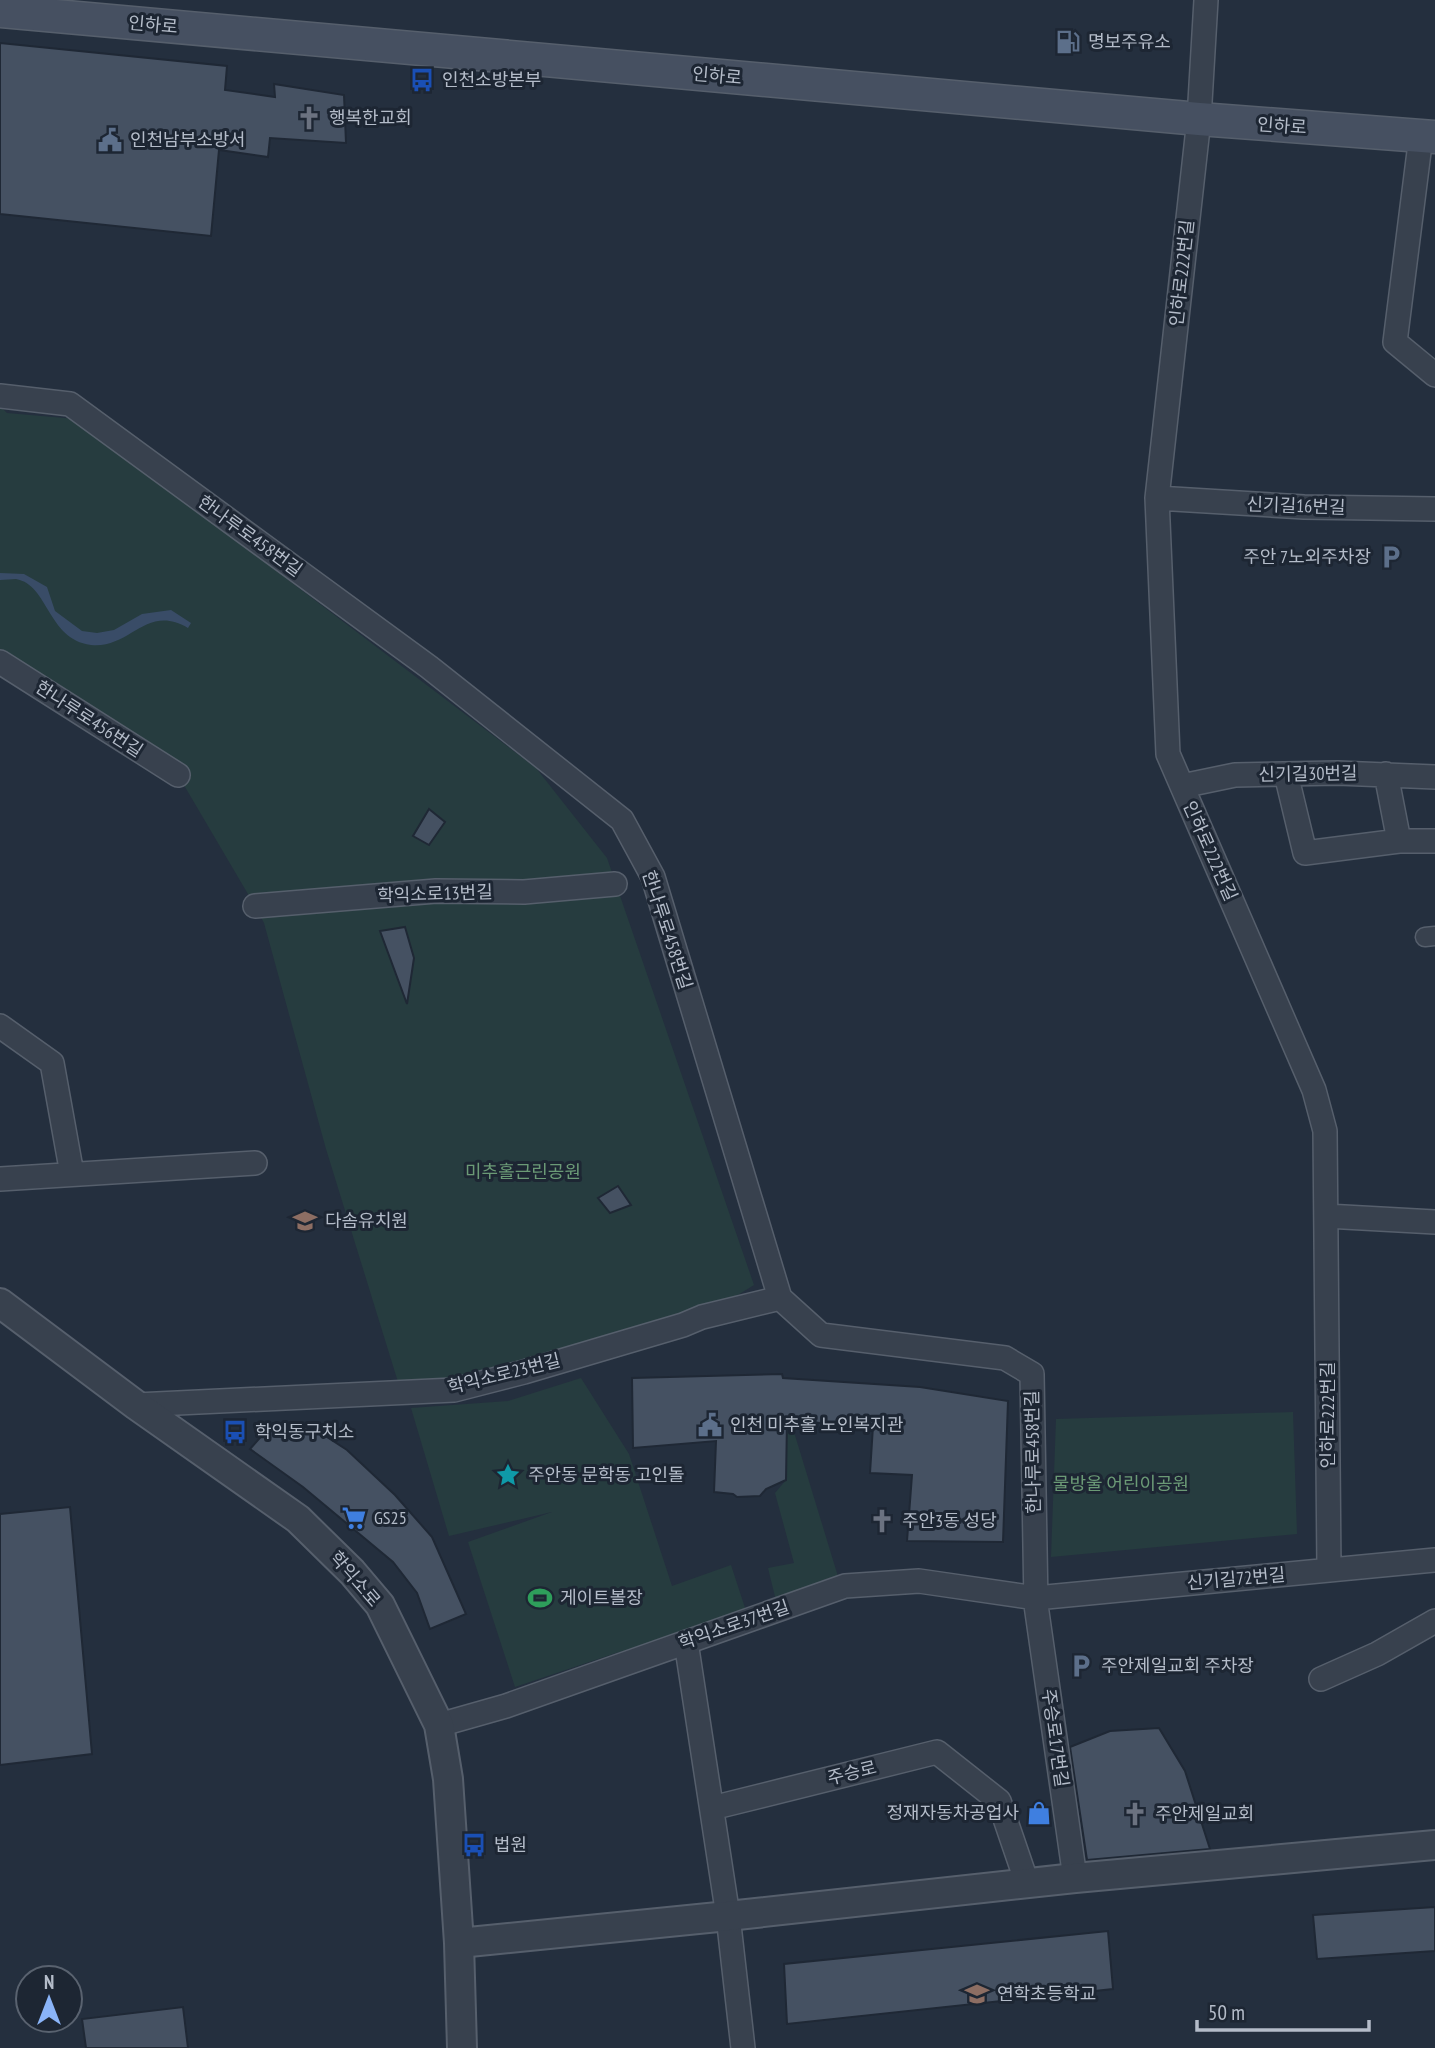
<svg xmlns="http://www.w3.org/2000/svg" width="1435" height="2048" viewBox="0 0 1435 2048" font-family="'PT Sans Narrow','Noto Sans KR',sans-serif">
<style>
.green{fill:#263c3f}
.water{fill:#394c67}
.building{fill:#455162;stroke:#1f2835;stroke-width:2}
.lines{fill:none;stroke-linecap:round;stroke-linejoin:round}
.pedestrian-casing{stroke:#565f6c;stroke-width:21}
.minor-casing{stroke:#565f6c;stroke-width:26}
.tertiary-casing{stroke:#565f6c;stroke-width:32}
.secondary-casing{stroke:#565f6c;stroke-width:35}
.pedestrian{stroke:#38414e;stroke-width:18}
.minor{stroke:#38414e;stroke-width:23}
.tertiary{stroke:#38414e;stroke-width:28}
.secondary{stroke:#465061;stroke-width:32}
.labels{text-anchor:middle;stroke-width:6;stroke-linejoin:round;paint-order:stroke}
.street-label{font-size:18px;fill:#b4bcc9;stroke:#1d2633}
.poi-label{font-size:18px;fill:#b4bcc9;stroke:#1d2633;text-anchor:start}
.park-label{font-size:18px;fill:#6b9a76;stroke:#1d2633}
</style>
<rect width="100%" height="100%" fill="#242f3e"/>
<!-- green -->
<path class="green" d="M2,408L7,413L76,419L536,768L607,858L754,1285L702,1317L460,1378L398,1382L326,1149L264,923L255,906L178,775L0,662V409Z
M581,1378L629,1454L672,1586L731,1565L749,1620L616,1653L515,1687L468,1542L552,1512L449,1536L411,1408L508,1401Z
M787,1409L840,1583L778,1609L768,1568L794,1563L775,1493L786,1480Z
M1293,1412L1297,1534L1051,1557L1056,1419Z"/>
<!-- water -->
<path class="water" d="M0,573L24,574L47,587L55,611L82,631L97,633L114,630L142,614L171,610L191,623L188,628C146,603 131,649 91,645C47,639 49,585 16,579C11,579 5,580 0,580Z"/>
<!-- building -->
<path class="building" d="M0,43L227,66L225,90L275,97L274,84L344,95L346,143L270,138L268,157L219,150L211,236L0,214Z
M429,809L445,822L429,845L413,836Z
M405,927L414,958L407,1004L380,931Z
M618,1186L631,1205L610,1213L598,1198Z
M782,1374L783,1378L920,1387L1008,1401L1003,1542L907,1541L912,1475L870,1473L873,1426L787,1421L786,1480L766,1489L760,1496L737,1497L733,1494L714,1492L716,1441L633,1448L632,1378Z
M273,1423L313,1428L347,1450L395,1495L432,1537L466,1614L430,1629L417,1593L393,1562L303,1487L250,1449Z
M70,1507L92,1754L0,1765V1514Z
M1159,1728L1185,1771L1210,1849L1087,1860L1070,1747L1110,1731Z
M1435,1907V1951L1317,1959L1313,1915Z
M1108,1931L1113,1989L787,2024L784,1964Z
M183,2007L188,2048H86L82,2019Z"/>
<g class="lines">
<!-- pedestrian casing -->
<g class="pedestrian-casing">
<path id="pedestrian" d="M1425,937L1435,936"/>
</g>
<!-- minor casing -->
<g class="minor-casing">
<path id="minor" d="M1206,0L1199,119L1157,498L1168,754L1314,1090L1325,1131L1329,1570
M1421,136L1395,342L1435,375
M0,396L70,404L429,667L622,820L653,877L780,1298L821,1335L1005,1358L1032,1374L1036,1605L1075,1878
M1157,498L1304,507L1435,509
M0,662L178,775
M1286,774L1305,853L1399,841H1435
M1386,774L1399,841
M1182,786L1235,775L1338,773L1435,777
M255,906L436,891L524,892L615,884
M0,1026L52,1063L72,1174
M0,1179L255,1163
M1326,1216L1435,1222
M136,1405L454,1390L524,1372L683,1325L702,1317L780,1298
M686,1642L728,1916L743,2048
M1321,1679L1377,1654L1435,1621
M439,1725L506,1706L845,1586L919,1581L1036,1598L1435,1560
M712,1808L937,1752L999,1801L1027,1883"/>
</g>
<!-- tertiary casing -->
<g class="tertiary-casing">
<path id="tertiary" d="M0,1303L136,1405L298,1519L352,1572L380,1605L439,1725L448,1779L459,1943L462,2048
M459,1943L728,1916L1075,1878L1435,1845"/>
</g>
<!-- secondary casing -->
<g class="secondary-casing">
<path id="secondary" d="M0,11L1199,119L1435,137"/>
</g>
<!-- pedestrian -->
<use href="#pedestrian" class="pedestrian"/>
<!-- minor -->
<use href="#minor" class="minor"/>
<!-- tertiary -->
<use href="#tertiary" class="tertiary"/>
<!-- secondary -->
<use href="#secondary" class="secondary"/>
</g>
<!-- icons -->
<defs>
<g id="fuel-bare" transform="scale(1.89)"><path d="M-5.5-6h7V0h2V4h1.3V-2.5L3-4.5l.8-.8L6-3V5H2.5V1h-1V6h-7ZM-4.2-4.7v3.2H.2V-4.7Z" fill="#5c6f8a" stroke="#1d2633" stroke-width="2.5" paint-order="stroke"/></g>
<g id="bus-bare" transform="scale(1.89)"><path d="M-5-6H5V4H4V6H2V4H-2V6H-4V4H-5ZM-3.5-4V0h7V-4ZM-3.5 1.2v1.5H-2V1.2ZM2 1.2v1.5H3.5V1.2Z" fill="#1a4fb4" stroke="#1d2633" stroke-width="2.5" paint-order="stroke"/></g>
<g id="church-bare" transform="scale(1.89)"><path d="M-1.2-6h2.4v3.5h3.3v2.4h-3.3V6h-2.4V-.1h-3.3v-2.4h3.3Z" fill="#6b7280" stroke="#1d2633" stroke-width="2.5" paint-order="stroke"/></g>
<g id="civic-bare" transform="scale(1.89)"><path d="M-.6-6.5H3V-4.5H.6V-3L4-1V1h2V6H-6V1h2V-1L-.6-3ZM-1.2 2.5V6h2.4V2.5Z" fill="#5c6f8a" stroke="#1d2633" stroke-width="2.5" paint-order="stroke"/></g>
<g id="parking-bare" transform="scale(1.89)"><path d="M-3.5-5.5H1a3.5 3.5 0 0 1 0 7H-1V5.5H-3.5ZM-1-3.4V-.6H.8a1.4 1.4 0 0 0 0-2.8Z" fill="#5c6f8a" stroke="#1d2633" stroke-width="2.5" paint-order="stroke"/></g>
<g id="school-bare" transform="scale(1.89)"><path d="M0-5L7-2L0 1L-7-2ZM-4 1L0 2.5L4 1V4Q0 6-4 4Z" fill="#8d6e63" stroke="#1d2633" stroke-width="2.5" paint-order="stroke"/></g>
<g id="sight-bare" transform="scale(1.89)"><path d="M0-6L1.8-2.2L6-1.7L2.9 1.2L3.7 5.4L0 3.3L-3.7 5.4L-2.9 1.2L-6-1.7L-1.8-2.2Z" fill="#0f9aa8" stroke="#1d2633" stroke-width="2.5" paint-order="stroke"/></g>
<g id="supermarket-bare" transform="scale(1.89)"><path d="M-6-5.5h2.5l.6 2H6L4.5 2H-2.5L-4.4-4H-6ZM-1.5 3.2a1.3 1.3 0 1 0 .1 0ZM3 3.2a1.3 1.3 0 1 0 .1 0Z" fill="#3f7fe0" stroke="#1d2633" stroke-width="2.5" paint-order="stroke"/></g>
<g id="stadium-bare" transform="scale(1.89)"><path d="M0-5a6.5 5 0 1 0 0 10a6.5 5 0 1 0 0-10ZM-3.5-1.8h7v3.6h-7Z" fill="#2e9e5b" stroke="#1d2633" stroke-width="2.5" paint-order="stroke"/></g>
<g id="shop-bare" transform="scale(1.89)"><path d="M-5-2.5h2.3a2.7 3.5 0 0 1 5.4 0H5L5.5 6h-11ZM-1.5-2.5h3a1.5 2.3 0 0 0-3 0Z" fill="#3f7fe0" stroke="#1d2633" stroke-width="2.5" paint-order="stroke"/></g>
</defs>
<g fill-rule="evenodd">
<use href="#fuel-bare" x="1068" y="42"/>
<use href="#bus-bare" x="422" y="80"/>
<use href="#church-bare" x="309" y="118"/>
<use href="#civic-bare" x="110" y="140"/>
<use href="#parking-bare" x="1391" y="557"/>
<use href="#school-bare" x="305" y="1221"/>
<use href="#civic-bare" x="710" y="1425"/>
<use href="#bus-bare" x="235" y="1432"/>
<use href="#sight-bare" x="508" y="1475"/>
<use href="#supermarket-bare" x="354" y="1518"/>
<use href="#church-bare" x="882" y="1521"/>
<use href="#stadium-bare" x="540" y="1598"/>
<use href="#parking-bare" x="1081" y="1666"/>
<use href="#shop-bare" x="1039" y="1813"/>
<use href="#church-bare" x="1135" y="1814"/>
<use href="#bus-bare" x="474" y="1845"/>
<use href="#school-bare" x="977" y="1994"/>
</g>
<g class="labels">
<!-- street labels -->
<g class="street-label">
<text transform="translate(153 25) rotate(5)" y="6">인하로</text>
<text transform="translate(717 76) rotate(5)" y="6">인하로</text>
<text transform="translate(1282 126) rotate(4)" y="6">인하로</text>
<text transform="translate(1182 273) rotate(-84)" y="6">인하로222번길</text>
<text transform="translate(1296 506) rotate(2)" y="6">신기길16번길</text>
<text transform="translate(250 536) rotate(36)" y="6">한나루로458번길</text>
<text transform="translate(89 719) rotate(33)" y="6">한나루로456번길</text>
<text transform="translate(1308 774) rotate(-1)" y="6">신기길30번길</text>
<text transform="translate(1210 851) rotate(66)" y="6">인하로222번길</text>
<text transform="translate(435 894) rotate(-2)" y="6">학익소로13번길</text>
<text transform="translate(667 930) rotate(72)" y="6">한나루로458번길</text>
<text transform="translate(504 1374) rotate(-14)" y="6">학익소로23번길</text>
<text transform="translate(1328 1415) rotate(-90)" y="6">인하로222번길</text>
<text transform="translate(1033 1452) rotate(-91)" y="6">한나루로458번길</text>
<text transform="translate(355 1579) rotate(49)" y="6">학익소로</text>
<text transform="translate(1236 1579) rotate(-5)" y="6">신기길72번길</text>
<text transform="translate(734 1625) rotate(-19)" y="6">학익소로37번길</text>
<text transform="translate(1055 1738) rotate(82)" y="6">주승로17번길</text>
<text transform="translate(852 1773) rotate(-14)" y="6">주승로</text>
</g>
<!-- poi labels -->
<g class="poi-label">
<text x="1088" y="48">명보주유소</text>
<text x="442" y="86">인천소방본부</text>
<text x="329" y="124">행복한교회</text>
<text x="130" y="146">인천남부소방서</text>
<text x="1371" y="563" text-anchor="end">주안 7노외주차장</text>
<text x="325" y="1227">다솜유치원</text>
<text x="730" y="1431">인천 미추홀 노인복지관</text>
<text x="255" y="1438">학익동구치소</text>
<text x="528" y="1481">주안동 문학동 고인돌</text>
<text x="374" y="1524">GS25</text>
<text x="902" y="1527">주안3동 성당</text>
<text x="560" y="1604">게이트볼장</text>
<text x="1101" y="1672">주안제일교회 주차장</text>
<text x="1019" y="1819" text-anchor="end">정재자동차공업사</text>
<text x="1155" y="1820">주안제일교회</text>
<text x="494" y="1851">법원</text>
<text x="997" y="2000">연학초등학교</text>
</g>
<!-- park labels -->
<g class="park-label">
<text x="523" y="1178">미추홀근린공원</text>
<text x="1121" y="1490">물방울 어린이공원</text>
</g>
</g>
<!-- north arrow -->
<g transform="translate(49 1999)"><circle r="33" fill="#1d2633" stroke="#59626f" stroke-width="2"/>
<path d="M0-5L12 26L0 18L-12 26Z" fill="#8ab4f8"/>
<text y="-10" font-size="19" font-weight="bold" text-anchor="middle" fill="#b4bcc9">N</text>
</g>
<!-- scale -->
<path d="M1197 2020v10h172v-10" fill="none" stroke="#b4bcc9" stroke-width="3.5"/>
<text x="1208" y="2020" font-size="21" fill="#b4bcc9" stroke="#1d2633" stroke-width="5" paint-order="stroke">50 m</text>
</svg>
